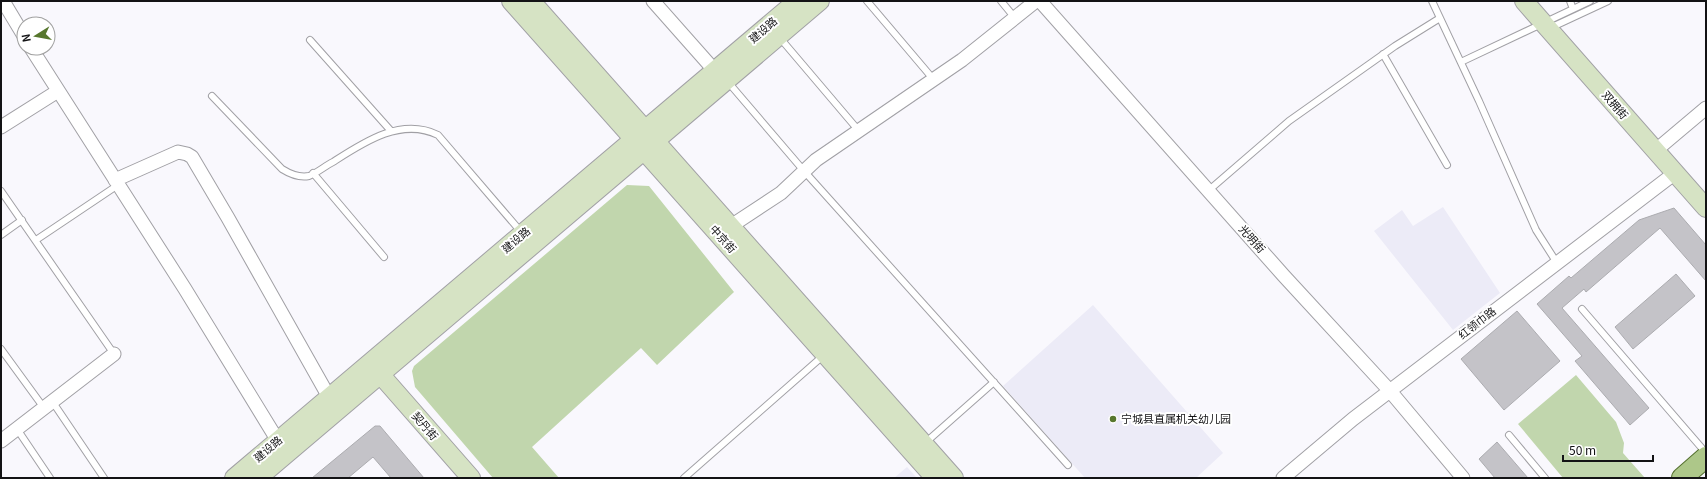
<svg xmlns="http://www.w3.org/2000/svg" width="1707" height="479" viewBox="0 0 1707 479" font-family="Georgia,'Noto Sans SC',serif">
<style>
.built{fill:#ecebf7}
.green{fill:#c1d6ad}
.building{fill:#c4c3c8;stroke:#acacb0}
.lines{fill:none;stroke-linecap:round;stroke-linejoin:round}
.lane-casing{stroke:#a1a0a5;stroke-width:8}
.street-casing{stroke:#a1a0a5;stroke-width:15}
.secondary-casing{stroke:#a1a0a5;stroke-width:20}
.primary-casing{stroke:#536f2e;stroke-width:22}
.lane{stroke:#fff;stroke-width:6}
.street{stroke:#fff;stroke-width:13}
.secondary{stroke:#d6e3c4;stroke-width:18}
.primary{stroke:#adc789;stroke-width:20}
.poi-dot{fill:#57772d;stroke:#fff;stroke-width:1.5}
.labels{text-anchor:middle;stroke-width:4;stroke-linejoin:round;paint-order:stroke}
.street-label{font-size:11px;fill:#131315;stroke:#fff}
.poi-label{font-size:11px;fill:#131315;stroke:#fff;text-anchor:start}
</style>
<rect width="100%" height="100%" fill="#f9f8fd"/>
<!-- built -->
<path class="built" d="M1443,207L1500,293L1453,330L1374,231L1402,210L1413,226Z
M1093,305L1223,453L1196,478H1085L1003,386Z
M907,467L917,478H894Z"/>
<!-- green -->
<path class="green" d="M627,185L649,186L734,292L657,365L641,348L532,447L559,478H493L415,387L412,371L414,366Z
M1576,375L1616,422L1624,443L1623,453L1645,478H1563L1518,424Z"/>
<!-- building -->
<path class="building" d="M1674,208L1706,245V281L1660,228L1586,292L1584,289L1562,308L1649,408L1630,425L1575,361L1582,356L1537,304L1569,276L1571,278L1639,220Z
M1676,274L1695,296L1633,349L1615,327Z
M1517,311L1560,361L1504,410L1461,359Z
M375,426H380L424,478H391L373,457L348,478H312Z
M1497,442L1528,478H1495L1479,459Z"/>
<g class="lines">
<!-- lane casing -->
<g class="lane-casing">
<path id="lane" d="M867,1L934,80
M1001,1L1015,18
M1432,1L1479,101L1536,230L1557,263
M1570,1L1573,9
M1550,28L1608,1
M780,38L859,131
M310,40L391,131
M1383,54L1447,165
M1461,62L1590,1
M728,82L804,171L1068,465
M212,96L282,169C290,174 299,178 309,176C317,173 325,166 333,162C364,142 401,117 438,135L522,233
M313,173L384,257
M1,191L114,354
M1208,191L1289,121L1395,46L1440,18
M1,235L22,220
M36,240L118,185
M1582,309L1706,453
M1,349L44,408
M52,401L104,478
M17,429L50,478
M1509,435L1545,478
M925,443L994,382
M684,478L824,355"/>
</g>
<!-- street casing -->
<g class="street-casing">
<path id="street" d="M3,1L24,36
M653,1L715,71
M1040,1L1284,276L1390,391L1463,478
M31,48L185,289L278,441
M1,127L58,91
M1655,151L1706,108
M115,180L178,152L187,154L192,157L228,218L329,397
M731,226L781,193L816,160L962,60L1036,1
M1,441L114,354
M1283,478L1353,419L1675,173"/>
</g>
<!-- secondary casing -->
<g class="secondary-casing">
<path id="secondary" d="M511,1L935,478
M531,1L954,478
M1524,1L1706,208
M380,374L471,478
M234,478L797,1
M258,478L820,1"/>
</g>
<!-- primary casing -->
<g class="primary-casing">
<path id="primary" d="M1682,478L1706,457"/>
</g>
<!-- lane -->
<use href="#lane" class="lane"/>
<!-- street -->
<use href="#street" class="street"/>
<!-- secondary -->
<use href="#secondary" class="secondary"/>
<!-- primary -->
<use href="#primary" class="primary"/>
</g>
<!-- markers -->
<circle class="poi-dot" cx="1113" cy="419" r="4"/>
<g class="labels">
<!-- street labels -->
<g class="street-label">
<text transform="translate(763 30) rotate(-41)" y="4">建设路</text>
<text transform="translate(1615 105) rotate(49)" y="4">双拥街</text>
<text transform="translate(723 239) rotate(48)" y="4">中京街</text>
<text transform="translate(1252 239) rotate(48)" y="4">光明街</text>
<text transform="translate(516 240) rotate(-40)" y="4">建设路</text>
<text transform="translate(1477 323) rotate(-38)" y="4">红领巾路</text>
<text transform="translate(425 426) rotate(49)" y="4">契丹街</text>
<text transform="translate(268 449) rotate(-40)" y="4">建设路</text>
</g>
<!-- poi labels -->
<g class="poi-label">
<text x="1121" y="423">宁城县直属机关幼儿园</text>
</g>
</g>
<!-- border -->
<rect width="1707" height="479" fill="none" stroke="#131315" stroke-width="4"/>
<!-- north arrow -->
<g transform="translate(36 36) rotate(259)"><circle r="19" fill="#ffffff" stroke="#a1a1a1"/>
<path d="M0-3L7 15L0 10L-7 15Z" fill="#57772d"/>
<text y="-6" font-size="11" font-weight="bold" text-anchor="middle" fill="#131315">N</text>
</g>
<!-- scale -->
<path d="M1563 455v6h90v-6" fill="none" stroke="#131315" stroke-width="2"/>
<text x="1569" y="455" font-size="12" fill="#131315" stroke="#ffffff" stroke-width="3" paint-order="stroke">50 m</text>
</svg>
